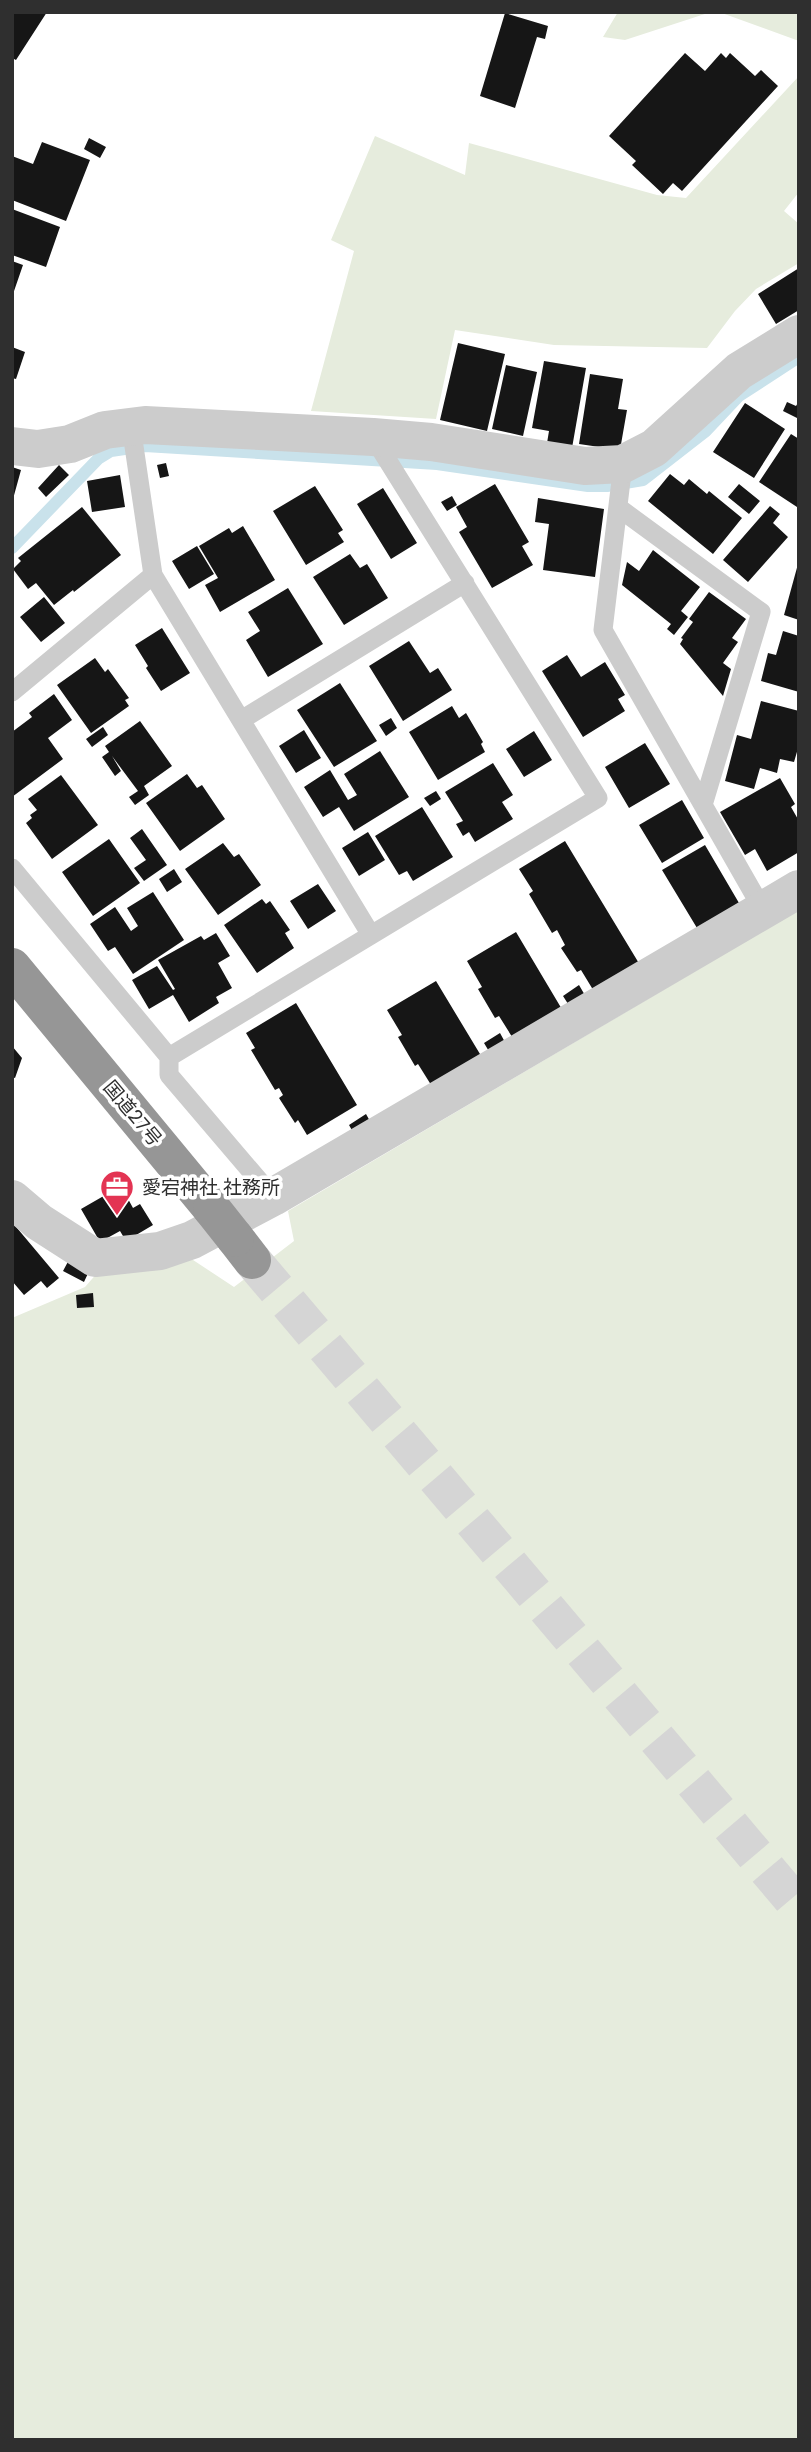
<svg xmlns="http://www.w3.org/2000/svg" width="811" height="2452" viewBox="0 0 811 2452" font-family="Poppins,'Noto Sans JP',sans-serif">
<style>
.green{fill:#e6ecdd}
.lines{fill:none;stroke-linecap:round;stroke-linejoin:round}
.stream{stroke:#c9e2eb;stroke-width:12}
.building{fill:#161616}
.highway-tunnel{stroke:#d5d5d5;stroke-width:38;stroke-dasharray:38 19;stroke-linecap:butt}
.lane{stroke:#ccc;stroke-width:19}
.street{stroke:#ccc;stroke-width:38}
.highway{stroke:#969696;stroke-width:38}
.highway-bridge{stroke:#969696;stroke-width:38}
.labels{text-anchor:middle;stroke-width:7;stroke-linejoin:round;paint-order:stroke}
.street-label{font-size:19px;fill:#2f2f2f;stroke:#fff}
.poi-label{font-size:19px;fill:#2f2f2f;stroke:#fff;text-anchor:start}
</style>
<rect width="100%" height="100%" fill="#fff"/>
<!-- green -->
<path class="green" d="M618,12H711L625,40L603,37Z
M719,12H799V41Z
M799,76V192L784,211L799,224V263L756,289L735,311L707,348L554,345L455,330L436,419L311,411L354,251L331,240L375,136L465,175L469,143L657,195L686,198Z
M799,910V2440H12V1318L85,1287L99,1271L187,1256L234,1287L294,1241L288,1211Z"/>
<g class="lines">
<!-- stream -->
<path class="stream" d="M12,548L98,459L111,451L145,446L437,464L588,486H607L643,480L706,431L739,396L799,357"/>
</g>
<!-- building -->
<path class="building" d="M12,12H47L16,60L12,58Z
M505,13L548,26L545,39L537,37L515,108L480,96Z
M685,53L705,71L721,53L726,58L730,53L755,76L761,70L778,86L682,191L673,183L663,194L632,165L636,161L609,136Z
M89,138L106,147L100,158L84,149Z
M42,142L90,160L66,221L12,200V156L33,164Z
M12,209L60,227L46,267L12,255Z
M12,261L23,265L13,294H12Z
M799,268V310L776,324L758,294Z
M458,343L505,354L487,431L440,420Z
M12,347L25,352L16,379L12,378Z
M544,361L586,368L572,448L547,443L549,431L532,428Z
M506,365L537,372L523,436L492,429Z
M590,374L623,379L618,409L627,410L620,450L579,444Z
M799,401V419L783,411L787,402L796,406Z
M745,403L785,429L754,478L713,452Z
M791,434L799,439V503L797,507L759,482Z
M166,463L169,476L160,478L157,465Z
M59,465L69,475L46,497L38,488Z
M12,467L21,470L13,499H12Z
M670,474L684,485L689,479L707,494L709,491L742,518L713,554L648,501Z
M120,475L125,507L92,512L87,481Z
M495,484L529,542L522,546L533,565L492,588L459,532L467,527L456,507Z
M739,484L760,501L749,514L728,497Z
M315,486L343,530L338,533L344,542L306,565L273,511Z
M383,488L417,543L391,559L357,504Z
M452,496L457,505L447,511L441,502Z
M538,498L604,509L595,577L543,570L549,524L535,522Z
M770,506L780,514L773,523L788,537L748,582L723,560Z
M82,507L121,555L74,592L73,590L54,605L36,583L28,589L13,569L21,561L18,558Z
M243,526L275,580L220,612L205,585L218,578L199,546L229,528L232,533Z
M197,546L214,574L189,589L172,561Z
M653,550L700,587L681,611L688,617L674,635L667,629L671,624L622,585L627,562L639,571Z
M350,554L360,568L367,564L388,598L344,625L313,577Z
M798,564H799V620L784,615Z
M288,588L323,644L268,677L246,640L260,631L248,612Z
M709,592L746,619L732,638L738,642L723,663L731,669L723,696L680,644L683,639L681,638L693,622L689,619Z
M44,597L65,623L41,642L20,617Z
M162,628L190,673L161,691L146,668L148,666L135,645Z
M783,631L799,636V692L761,681L768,653L776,655Z
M409,641L430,673L438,668L452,690L403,721L369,666Z
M567,655L581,677L605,662L625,695L618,699L625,711L583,737L542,671Z
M95,658L105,672L108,669L129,698L125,700L129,706L91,733L57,685Z
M340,683L377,741L334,767L297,710Z
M54,694L72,720L48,738L63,759L12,797V732L32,717L29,713Z
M761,701L799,711V745L794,762L780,759L777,773L760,768L754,789L725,781L737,735L751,739Z
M452,706L459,718L466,713L483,742L481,744L485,752L438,780L409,732Z
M391,718L397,728L386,736L379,725Z
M140,721L172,766L144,786L149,795L135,805L129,797L138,791L112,756L121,771L115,776L102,757L109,752L105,746Z
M103,727L108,735L92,747L86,739Z
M304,730L321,758L296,773L279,746Z
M534,731L552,760L524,777L506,749Z
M645,743L670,784L629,808L605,767Z
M380,751L409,797L354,831L339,807L323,817L304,787L330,770L348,800L357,795L344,774Z
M493,763L513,795L502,802L513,819L475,842L469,832L463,836L456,824L463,821L445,792Z
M187,774L197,788L202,785L225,819L180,851L146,803Z
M61,775L98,825L52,859L26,823L32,818L30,815L37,810L28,799Z
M780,778L795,804L791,807L799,821V852L767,871L755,849L745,855L720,812Z
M436,791L441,799L430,806L424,798Z
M682,800L704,838L662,863L639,825Z
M422,807L453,857L413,881L407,871L399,875L375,836Z
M142,829L167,865L144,881L134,868L146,860L130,838Z
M368,832L385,860L359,876L342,848Z
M109,839L140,883L93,916L62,872Z
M565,841L640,965L595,993L581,970L577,972L561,948L565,945L557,930L552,933L529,894L533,891L519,869Z
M223,843L234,857L239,854L261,885L218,915L185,869Z
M705,845L739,903L697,928L662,870Z
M174,869L182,882L167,892L159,879Z
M318,884L336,911L308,929L290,901Z
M153,892L184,940L133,974L115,947L108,951L90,924L115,907L131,931L138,926L127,908Z
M262,899L266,904L270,901L290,930L285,933L294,948L257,973L224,925Z
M516,932L563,1011L514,1040L499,1016L495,1018L478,989L482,987L467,961Z
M216,933L230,956L218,963L232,988L216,997L219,1003L189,1022L173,995L149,1009L132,980L157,966L173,990L175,989L158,960L201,936L204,940Z
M436,981L483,1059L433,1088L418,1064L415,1066L398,1037L402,1035L387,1010Z
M579,985L586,997L570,1007L563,996Z
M296,1003L357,1105L307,1135L298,1120L295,1123L279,1098L283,1095L279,1088L275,1090L251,1050L255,1048L246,1033Z
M500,1033L506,1044L490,1053L484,1043Z
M12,1046L22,1058L15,1078L12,1077Z
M366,1114L371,1123L354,1134L349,1125Z
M121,1186L133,1208L140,1204L153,1225L126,1241L120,1231L100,1242L81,1209Z
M12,1222L59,1278L47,1288L41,1281L24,1295L12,1281Z
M71,1256L91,1267L84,1282L63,1271Z
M93,1293L94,1307L77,1308L76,1295Z"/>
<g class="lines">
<!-- highway-tunnel -->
<path class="highway-tunnel" d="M252,1260L799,1907"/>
<!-- lane -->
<path class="lane" d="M623,464L603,630L763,910
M619,508L761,612L703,805
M153,575L371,935
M12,692L153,575L131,426
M241,720L465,583
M12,868L169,1057L598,798L373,437
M169,1057V1075L273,1197"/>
<!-- street -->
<path class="street" d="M12,446L38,449L70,444L105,430L145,425L373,437L431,442L585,466L623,464L654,448L739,371L799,334
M12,1199L39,1222L95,1258L160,1251L192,1240L273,1197L799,889"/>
<!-- highway -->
<path class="highway" d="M12,967L212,1209
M235,1238L252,1260"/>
<!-- highway-bridge -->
<path class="highway-bridge" d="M212,1209L235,1238"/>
</g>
<!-- icons -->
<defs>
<g id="office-pin" transform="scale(1.75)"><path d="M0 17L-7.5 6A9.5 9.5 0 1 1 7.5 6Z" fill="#e33453" stroke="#fff"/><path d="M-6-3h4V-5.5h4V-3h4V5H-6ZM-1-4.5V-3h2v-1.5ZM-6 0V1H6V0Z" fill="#fff"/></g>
</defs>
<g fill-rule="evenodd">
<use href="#office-pin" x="117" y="1187"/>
</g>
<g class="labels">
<!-- street labels -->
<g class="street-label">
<text transform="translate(133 1113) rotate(50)" y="7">国道27号</text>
</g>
<!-- poi labels -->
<g class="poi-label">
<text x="142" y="1194">愛宕神社 社務所</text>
</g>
</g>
<!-- border -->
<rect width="811" height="2452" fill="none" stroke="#2f2f2f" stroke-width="28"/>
</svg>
